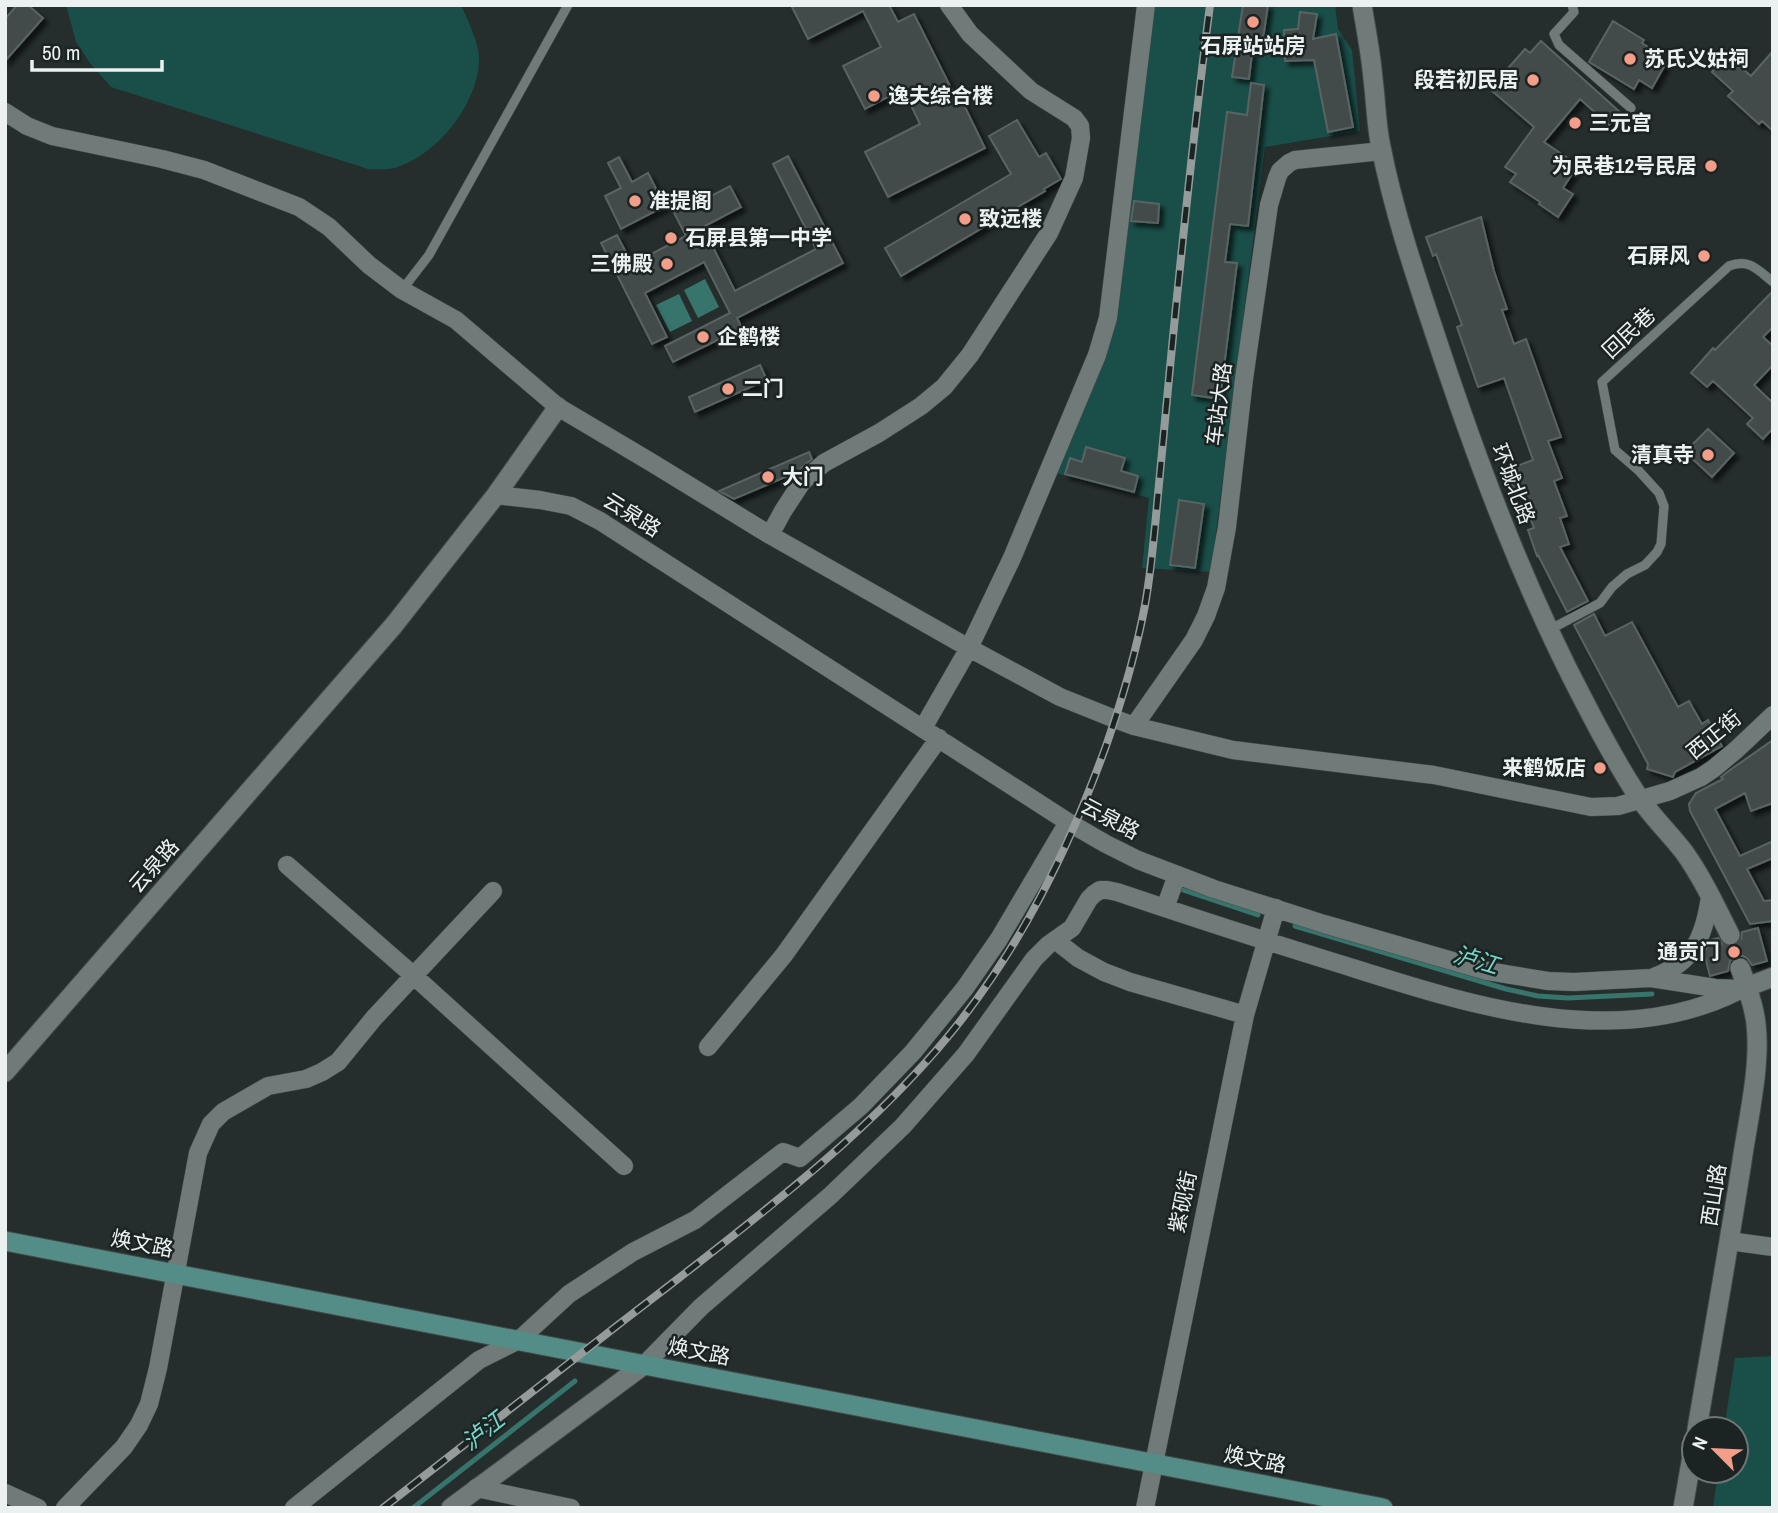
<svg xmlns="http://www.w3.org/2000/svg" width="1778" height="1513" viewBox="0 0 1778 1513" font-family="'Archivo Narrow','Noto Sans SC',sans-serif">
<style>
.green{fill:#1a4e48}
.water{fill:#36746c}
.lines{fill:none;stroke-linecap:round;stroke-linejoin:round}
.stream{stroke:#36746c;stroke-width:5}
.building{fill:#424b4a;stroke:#5a6463;stroke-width:2;filter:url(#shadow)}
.tertiary-tunnel{stroke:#434b4a;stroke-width:19;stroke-dasharray:19 10;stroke-linecap:butt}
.service-casing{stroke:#434b4a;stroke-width:10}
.minor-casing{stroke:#434b4a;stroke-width:19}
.tertiary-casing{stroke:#434b4a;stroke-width:21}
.secondary-casing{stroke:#434b4a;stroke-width:21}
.service{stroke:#707b79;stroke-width:9}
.minor{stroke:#707b79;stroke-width:18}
.tertiary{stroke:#707b79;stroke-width:19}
.secondary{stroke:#548d87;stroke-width:19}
.rail-casing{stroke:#949b9a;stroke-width:8}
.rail{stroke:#1c2423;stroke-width:5;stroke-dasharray:16;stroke-linecap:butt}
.poi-dot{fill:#f49e89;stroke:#1c2423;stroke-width:2.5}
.labels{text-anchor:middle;stroke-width:5;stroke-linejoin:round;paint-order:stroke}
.poi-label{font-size:21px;font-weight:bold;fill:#ebf1f0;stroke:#1c2423;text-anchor:start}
.street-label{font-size:21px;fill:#ebf1f0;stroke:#1c2423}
.water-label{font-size:23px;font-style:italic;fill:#75d8cb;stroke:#1c2423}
</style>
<defs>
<filter id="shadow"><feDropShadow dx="4.5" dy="4.5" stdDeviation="2" flood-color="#0009"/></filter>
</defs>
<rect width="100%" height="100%" fill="#252e2d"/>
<!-- green -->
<path class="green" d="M66,5H461C467,18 479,44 479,57C480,102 438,155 395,168C387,170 376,169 368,169L111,87L90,63L76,42Z
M1154,5H1335L1338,29L1352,50L1360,131L1265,147L1211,572L1142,568L1149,498L1041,469L1115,313Z
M1773,1356V1508H1713L1718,1471H1736V1429H1724L1735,1358Z"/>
<!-- water -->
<path class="water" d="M705,279L719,307L698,318L684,290Z
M679,294L692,321L670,332L656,305Z"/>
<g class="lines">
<!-- stream -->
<path class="stream" d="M1183,890L1258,915
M1295,926L1506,989L1538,996L1568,998L1652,994
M413,1508L575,1381"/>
</g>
<!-- building -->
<path class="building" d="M17,5H28L43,18L5,61V19Z
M791,5H889L898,22L914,14L959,104L963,103L985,148L888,197L865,152L920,124L903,89L865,109L843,66L881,47L863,11L808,39Z
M1243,5H1268L1263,39L1254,37L1249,79L1232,77Z
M1300,12L1317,14L1313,39L1336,34L1353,127L1328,132L1314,60L1285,61L1284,30L1298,29Z
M1613,21L1644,40L1642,43L1660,54L1657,60L1665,65L1652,88L1639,80L1634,89L1589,62Z
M1541,41L1621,113L1609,125L1580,99L1544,142L1578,165L1563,188L1573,194L1558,217L1539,204L1540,202L1510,182L1516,174L1505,167L1534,127L1492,91L1505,76L1503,74L1525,49L1530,53Z
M1773,51V131L1762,121L1759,124L1728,96L1733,91L1712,72L1727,55L1751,76Z
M1251,83L1264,85L1248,226L1230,224L1225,262L1237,263L1220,399L1192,395L1227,112L1247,115Z
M1017,120L1039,157L1046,153L1061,179L1044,189L1045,191L901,276L885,248L1011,174L989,136Z
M788,156L843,263L737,318L742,328L673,362L665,346L730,313L704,262L645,293L667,337L652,344L601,243L617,235L632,264L686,236L671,207L688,198L692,206L730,186L741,207L703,227L735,291L816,249L773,164Z
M619,157L632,182L648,173L665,206L621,229L605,196L621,188L608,163Z
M1134,201L1159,204L1158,223L1131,221Z
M1481,217L1494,271L1507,309L1502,310L1514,344L1526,339L1561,437L1548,441L1562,478L1554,481L1567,516L1560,518L1569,544L1560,547L1588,601L1567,612L1538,555L1537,556L1528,530L1534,528L1521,493L1516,495L1506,470L1533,460L1504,378L1478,387L1457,327L1462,325L1436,254L1433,256L1426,237Z
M1773,291V327L1763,337L1773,346V365L1754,385L1773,403V428L1763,439L1747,424L1753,418L1713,381L1707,387L1691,373L1713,348L1715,350Z
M760,365L767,380L695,412L689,397Z
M1708,429L1734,453L1712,477L1685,452Z
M1086,447L1125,458L1121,471L1138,476L1134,492L1065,474L1070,458L1082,462Z
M809,452L812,459L795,473L734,499L719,491Z
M1179,500L1204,504L1195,568L1170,565Z
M1594,614L1605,636L1632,622L1678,707L1689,701L1702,724L1708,720L1722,746L1675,772L1673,777L1647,769L1648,764L1574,625Z
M1773,740V803L1751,811L1745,793L1715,809L1740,856L1773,841V858L1747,869L1764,901L1773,900V921L1750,924L1690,811L1689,804L1696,793L1723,779L1721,777L1730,770Z
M1758,928L1767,961L1752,965L1747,958L1743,956H1736L1730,961L1728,971L1710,976L1704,953L1711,940L1718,938L1724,946L1730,947L1735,946L1741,941L1742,932Z"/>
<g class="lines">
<!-- tertiary-tunnel -->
<path class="tertiary-tunnel" d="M1730,935L1740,968"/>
<!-- service casing -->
<g class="service-casing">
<path id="service" d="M1572,5L1574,12L1554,34L1559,45L1631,108
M402,290L429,255L568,5
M1549,630L1600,603L1612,587L1627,574L1645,565L1657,552L1661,544L1664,506L1659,493L1638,470L1615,450L1602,382L1729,266C1749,258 1758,270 1773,282"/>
</g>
<!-- minor casing -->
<g class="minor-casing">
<path id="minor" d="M5,112L27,126L52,136L162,159L204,170L299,207L329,227L369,265L402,290L456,320L558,407L649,461L770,535L969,648L1060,697L1115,719L1134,726L1233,750L1434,775L1591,807L1618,806L1670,791L1701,777L1713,769L1736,750L1773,715
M496,495L540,500L571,506L600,521L1068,822L1106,844L1138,860L1214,889L1324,924L1487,971L1548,981L1574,982L1651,978L1715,988L1739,989L1747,987
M770,535L783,511L802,482L824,463L879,433L921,406L944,387L970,355L1049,233L1074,178L1081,138L1080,126L1074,118L1031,91L970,34L949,5
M1134,726L1194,640L1206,616L1216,588L1227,527L1244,379L1269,205L1277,178L1280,171L1289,163L1295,160L1382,151
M923,728L969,648L1012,558L1097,355L1108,318L1146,5
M287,865L414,976L624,1166
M1165,908L1177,875
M1055,940L1078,958L1104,972L1130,982L1245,1015
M1654,977C1694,962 1704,937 1710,897
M708,1047L784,955L939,738
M1729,1241L1773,1247
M645,1364L701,1307L831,1195L903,1126L966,1054L1034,959L1048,945L1072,928L1089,899L1094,894L1100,890H1107L1117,892C1191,917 1265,941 1340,964C1464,1003 1613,1054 1738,991
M476,1488L571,1508
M5,1493L38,1508
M65,1508L124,1447L139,1425L149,1404L158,1368L198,1153L211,1124L223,1112L268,1086L306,1079L322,1072L338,1062L374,1018L493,891
M294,1508L479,1360L519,1340L569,1294L633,1252L695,1220L783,1152L800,1158L861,1106L913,1052L965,988L999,939L1068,822
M1145,1508L1245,1015L1276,908"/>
</g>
<!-- tertiary casing -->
<g class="tertiary-casing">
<path id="tertiary" d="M1362,5C1366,30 1371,54 1373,79C1376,101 1376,125 1381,147C1394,213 1416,277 1437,340C1478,464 1524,587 1585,703C1600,732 1616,762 1634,790C1648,813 1668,831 1684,852C1702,877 1716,907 1730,935
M1747,987L1773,977
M5,1072L394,625L496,495L558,407
M1697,1429C1712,1340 1728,1251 1742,1161C1748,1119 1761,1066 1756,1024C1754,1005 1747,986 1740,968
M451,1508L645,1364
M1683,1508L1694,1445"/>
</g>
<!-- secondary casing -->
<g class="secondary-casing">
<path id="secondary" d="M5,1241L1383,1508"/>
</g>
<!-- service -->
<use href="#service" class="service"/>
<!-- minor -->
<use href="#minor" class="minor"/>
<!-- tertiary -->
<use href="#tertiary" class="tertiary"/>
<!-- secondary -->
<use href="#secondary" class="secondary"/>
<!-- rail casing -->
<g class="rail-casing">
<path id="rail" d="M383,1508C482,1431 580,1354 679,1278C774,1204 874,1127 950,1034C1021,947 1068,851 1106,746C1122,700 1136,653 1145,605C1151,572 1154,538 1157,505C1161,463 1165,420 1169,378C1181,253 1194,129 1210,5"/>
</g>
<!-- rail -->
<use href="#rail" class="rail"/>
</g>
<!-- markers -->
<g class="poi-dot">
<circle cx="1253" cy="22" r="7"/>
<circle cx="1630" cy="59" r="7"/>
<circle cx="1533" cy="80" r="7"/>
<circle cx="874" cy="96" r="7"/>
<circle cx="1575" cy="123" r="7"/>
<circle cx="1711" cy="166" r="7"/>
<circle cx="635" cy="201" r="7"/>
<circle cx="965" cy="219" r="7"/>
<circle cx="671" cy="238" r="7"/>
<circle cx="1704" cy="256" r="7"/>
<circle cx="667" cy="264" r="7"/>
<circle cx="703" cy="337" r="7"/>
<circle cx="728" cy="389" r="7"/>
<circle cx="1708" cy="455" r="7"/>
<circle cx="768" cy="477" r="7"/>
<circle cx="1600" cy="768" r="7"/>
<circle cx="1734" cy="952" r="7"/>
</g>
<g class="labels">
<!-- poi labels -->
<g class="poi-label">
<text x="1253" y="53" text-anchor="middle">石屏站站房</text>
<text x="1644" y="66">苏氏义姑祠</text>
<text x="1519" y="87" text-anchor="end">段若初民居</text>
<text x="888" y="103">逸夫综合楼</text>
<text x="1589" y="130">三元宫</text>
<text x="1697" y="173" text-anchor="end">为民巷12号民居</text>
<text x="649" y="208">准提阁</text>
<text x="979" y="226">致远楼</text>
<text x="685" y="245">石屏县第一中学</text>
<text x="1690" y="263" text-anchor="end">石屏风</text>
<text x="653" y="271" text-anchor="end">三佛殿</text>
<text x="717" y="344">企鹤楼</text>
<text x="742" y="396">二门</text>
<text x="1694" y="462" text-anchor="end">清真寺</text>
<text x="782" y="484">大门</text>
<text x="1586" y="775" text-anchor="end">来鹤饭店</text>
<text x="1720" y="959" text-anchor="end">通贡门</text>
</g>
<!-- street labels -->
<g class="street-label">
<text transform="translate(1629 333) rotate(-43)" y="7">回民巷</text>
<text transform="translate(1219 404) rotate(-83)" y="7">车站大路</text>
<text transform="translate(1513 484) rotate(69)" y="7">环城北路</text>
<text transform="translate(632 515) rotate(32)" y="7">云泉路</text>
<text transform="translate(1714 735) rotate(-39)" y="7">西正街</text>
<text transform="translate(1110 819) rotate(28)" y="7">云泉路</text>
<text transform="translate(154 866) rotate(-49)" y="7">云泉路</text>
<text transform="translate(1714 1195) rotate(-81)" y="7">西山路</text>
<text transform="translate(1183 1202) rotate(-78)" y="7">紫砚街</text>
<text transform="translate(142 1244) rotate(11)" y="7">焕文路</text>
<text transform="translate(699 1352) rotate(11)" y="7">焕文路</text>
<text transform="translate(1255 1460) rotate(11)" y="7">焕文路</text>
</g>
<!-- water labels -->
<g class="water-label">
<text transform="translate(1476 960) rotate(16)" y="8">泸江</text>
<text transform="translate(483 1431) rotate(-38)" y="8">泸江</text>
</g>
</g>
<!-- border -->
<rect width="1778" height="1513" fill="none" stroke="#ebf1f0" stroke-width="14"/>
<!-- north arrow -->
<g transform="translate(1715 1450) rotate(294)"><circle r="33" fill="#1c2423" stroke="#6f7675" stroke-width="2"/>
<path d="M0-5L12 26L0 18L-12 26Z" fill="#f49e89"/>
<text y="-10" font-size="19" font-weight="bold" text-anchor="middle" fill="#ebf1f0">N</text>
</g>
<!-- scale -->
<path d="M32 60v10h130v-10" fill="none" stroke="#ebf1f0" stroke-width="3.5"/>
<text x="42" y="60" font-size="21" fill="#ebf1f0" stroke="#1c2423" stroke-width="5" paint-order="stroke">50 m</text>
</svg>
